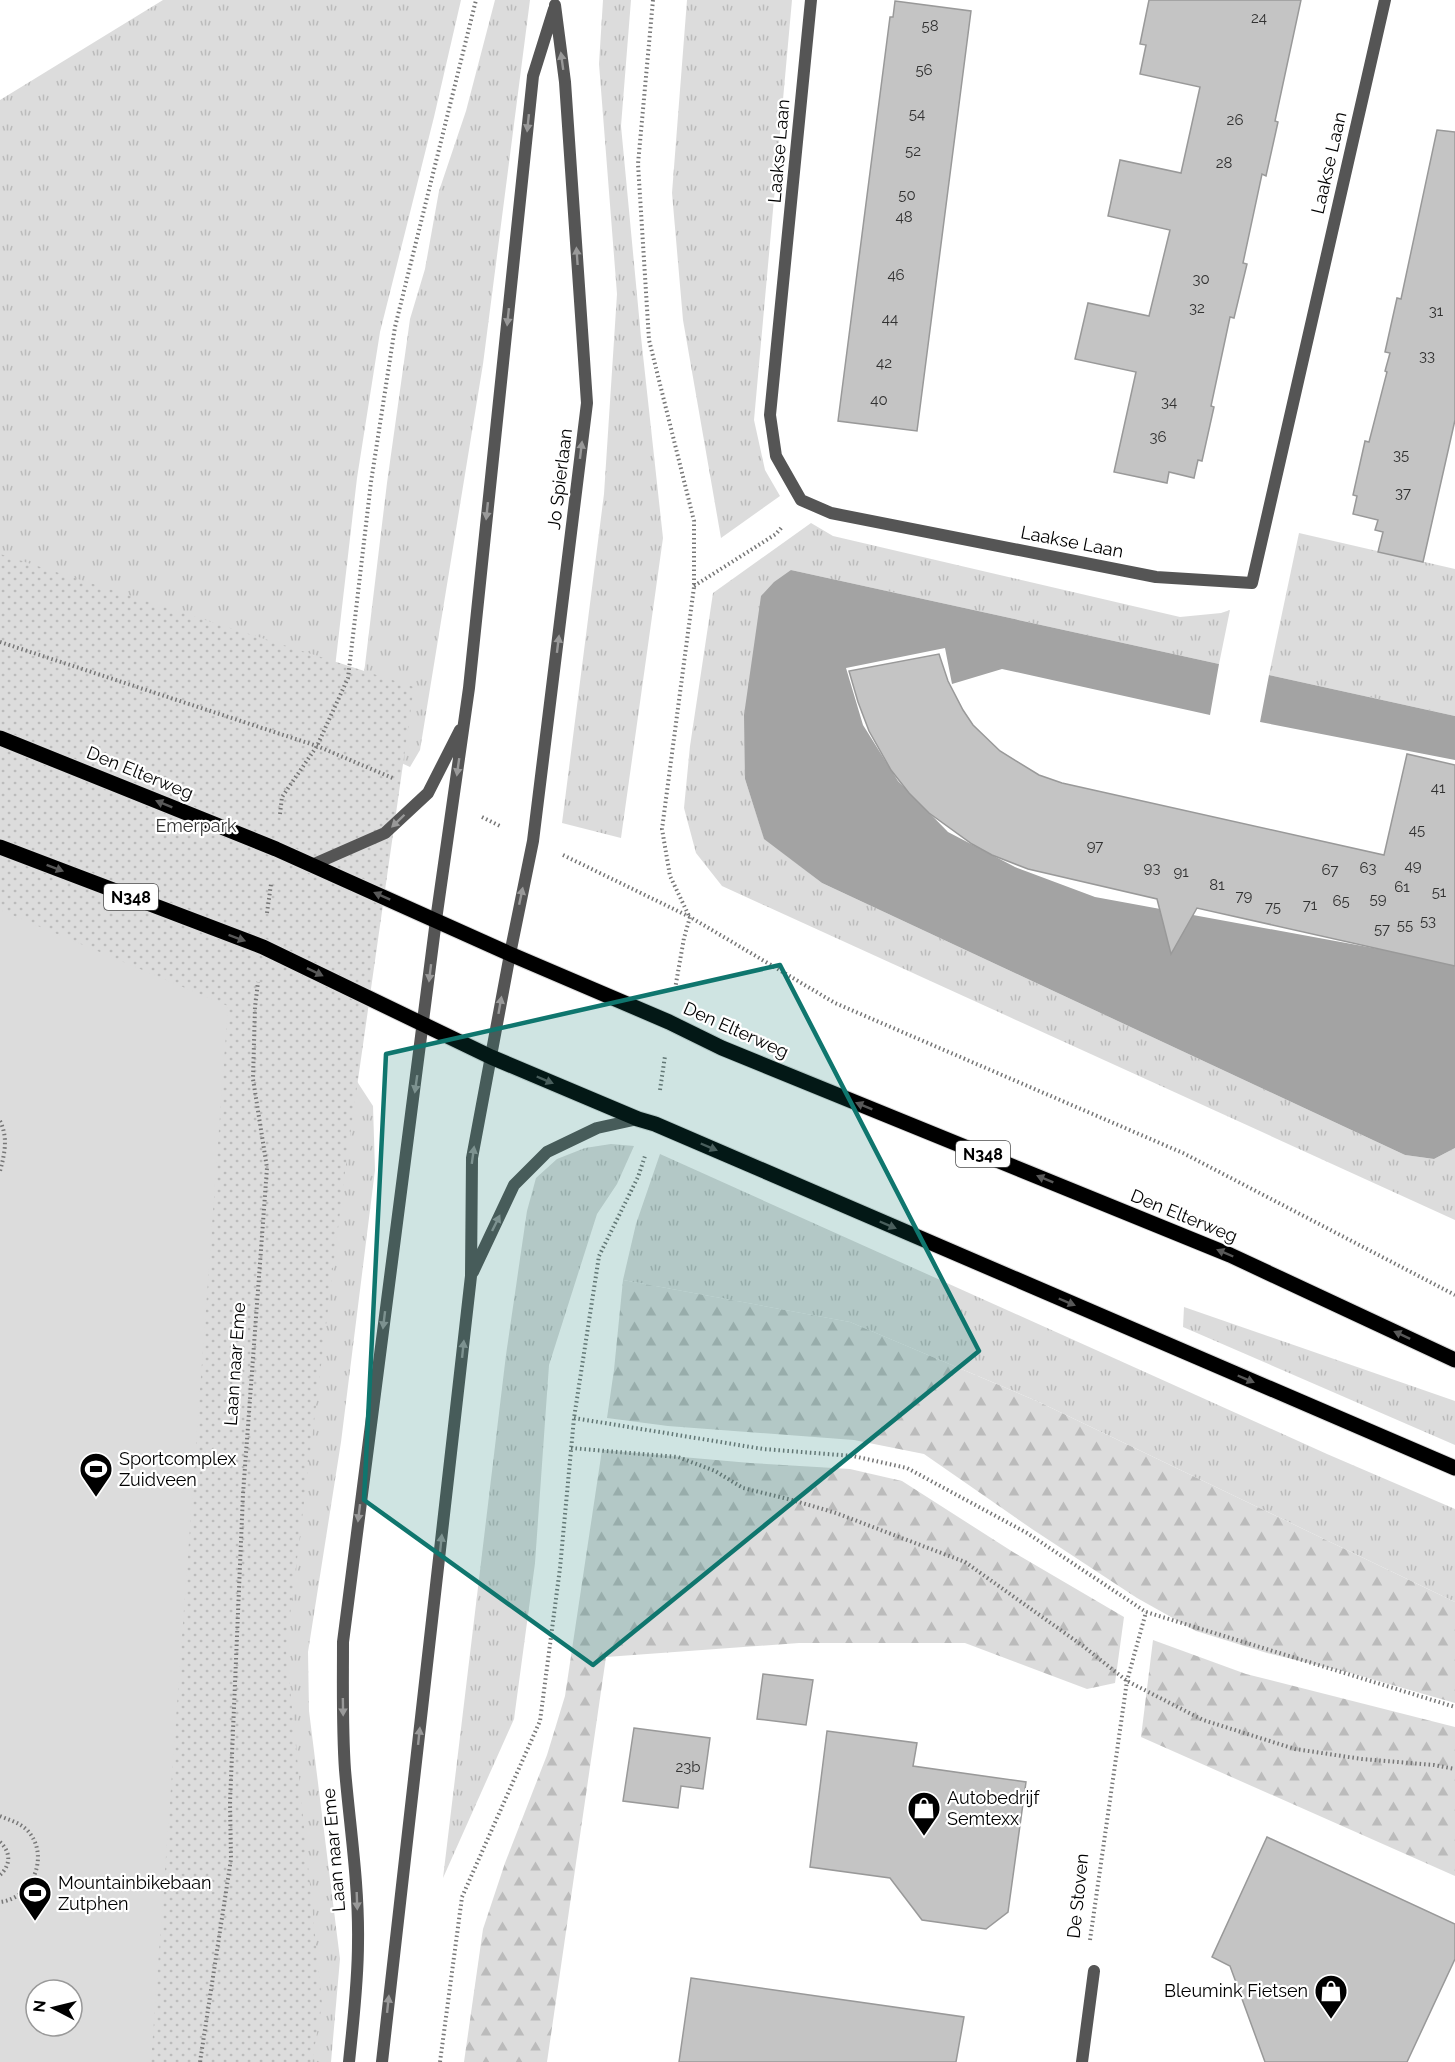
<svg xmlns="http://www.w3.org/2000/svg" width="1455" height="2062" viewBox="0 0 1455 2062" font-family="Raleway,sans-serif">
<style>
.grass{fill:url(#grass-tufts)}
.forest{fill:url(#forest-firs)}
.park{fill:url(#park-dots);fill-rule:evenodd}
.pitch{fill:#dcdcdc;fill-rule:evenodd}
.water{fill:#a3a3a3}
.building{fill:#c4c4c4;stroke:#999;stroke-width:1.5}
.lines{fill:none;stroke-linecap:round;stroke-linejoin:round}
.primary-casing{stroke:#dbdbdb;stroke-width:17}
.path{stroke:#777;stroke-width:4;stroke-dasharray:1.5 3;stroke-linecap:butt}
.minor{stroke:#555;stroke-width:12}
.tertiary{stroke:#555;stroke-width:12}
.primary{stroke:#000;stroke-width:15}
.oneway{fill:#999}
.oneway2{fill:#595959}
.marked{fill:#0f766e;fill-opacity:0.2;stroke:#0f766e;stroke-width:4.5;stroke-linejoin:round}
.labels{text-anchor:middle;stroke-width:4.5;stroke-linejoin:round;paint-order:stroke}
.number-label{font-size:15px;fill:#313131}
.shield{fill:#fff;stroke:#4c4c4c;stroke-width:1.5}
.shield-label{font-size:16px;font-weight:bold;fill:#000}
.street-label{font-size:18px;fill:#000;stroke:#fff}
.park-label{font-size:18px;fill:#333;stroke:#fff}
.poi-label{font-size:18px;fill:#000;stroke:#fff;text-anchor:start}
</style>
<defs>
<pattern id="grass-tufts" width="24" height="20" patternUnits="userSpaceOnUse" patternTransform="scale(1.5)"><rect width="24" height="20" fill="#dcdcdc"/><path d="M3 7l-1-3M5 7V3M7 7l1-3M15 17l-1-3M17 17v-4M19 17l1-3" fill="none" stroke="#bbb"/></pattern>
<pattern id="forest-firs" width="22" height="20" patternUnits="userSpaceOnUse" patternTransform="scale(1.5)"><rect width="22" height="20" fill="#dcdcdc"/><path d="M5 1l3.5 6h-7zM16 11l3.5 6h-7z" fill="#bbb"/></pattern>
<pattern id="park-dots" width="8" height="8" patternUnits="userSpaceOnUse" patternTransform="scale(1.5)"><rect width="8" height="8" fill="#dcdcdc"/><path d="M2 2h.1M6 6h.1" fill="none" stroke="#bbb" stroke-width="1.8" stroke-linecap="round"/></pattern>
</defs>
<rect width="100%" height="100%" fill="#fff"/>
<!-- grass -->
<path class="grass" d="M163,0H461L434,117L380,332L357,478L334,676L0,623V100Z
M495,0H530L483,364L420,750L410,767L343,736L362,690L387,483L410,319L425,269L439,191L466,111Z
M603,0H631L621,126L641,337L663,538L621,838L562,823L604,494L617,294L599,64Z
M687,0H792L754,420L765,470L780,496L721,538L683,320L672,193Z
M811,523L833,536L1180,617L1221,613L1230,610L1219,664L791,570L745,779L764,838L822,883L1405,1155L1434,1159L1455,1148V1220L722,886L696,853L684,808L690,746L713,593Z
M1299,533L1455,569V716L1269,675Z
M334,1046L373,1106L375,1170L341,1442L308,1652L309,1711L340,1959L331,2062H218Z
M611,1144L634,1146L617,1184L597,1214L549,1365L535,1563L514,1719L443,1878L506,1355L527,1211L536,1178L557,1159L585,1148Z
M660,1154L1327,1454L1455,1509V1602L1039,1402L850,1322L623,1280L636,1224Z
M1184,1307L1455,1401V1445L1183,1327Z"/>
<!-- forest -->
<path class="forest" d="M623,1280L850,1322L1039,1402L1455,1602V1703L1347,1672L1267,1653L1196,1631L1137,1598L1032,1529L924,1454L854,1440L668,1426L607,1418L614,1370Z
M602,1450L750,1463L850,1469L902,1481L1013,1552L1124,1617L1115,1683L1087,1689L965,1643H799L606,1657L547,2062H464L483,1929L505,1863L547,1755L565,1696Z
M1153,1640L1246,1674L1455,1727V1876L1141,1737Z"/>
<!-- park -->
<path class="park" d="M0,554L414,687L346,1164L286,1648L322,2004L312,2062H0ZM36,1990H72V2026H36Z"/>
<!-- pitch -->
<path class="pitch" d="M0,910L228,1006L151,2062H0ZM36,1990H72V2026H36Z"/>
<!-- water -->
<path class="water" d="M791,570L1219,664L1210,715L1002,669L952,684L945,648L846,668L863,725L898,781L948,832L1015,867L1095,897L1455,963V1148L1434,1159L1405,1155L822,883L764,839L745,779L744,715L761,596L774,582Z
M1269,675L1455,716V760L1260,722Z"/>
<!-- building -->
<path class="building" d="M1149,0H1301L1275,121L1278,122L1266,176L1262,174L1243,263L1247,264L1234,318L1230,317L1211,406L1214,407L1202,461L1198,460L1194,478L1169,472L1167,483L1114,472L1136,372L1075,359L1088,303L1149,316L1170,230L1108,216L1120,160L1181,173L1200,87L1140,74L1146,45L1140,44Z
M895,1L971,11L917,431L838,421L890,17H893Z
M1437,130L1455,132V420L1423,562L1378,552L1383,532L1375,530L1378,520L1353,514L1357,496L1353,495L1365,441L1369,442L1387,372L1385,371L1390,353L1385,352L1397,298L1401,299Z
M939,654L948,681L963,710L973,725L1000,751L1039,775L1062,783L1384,855L1407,754L1455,765V966L1197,908L1171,954L1157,899L1028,869L992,855L972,844L929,813L909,793L891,770L869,731L858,702L849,671Z
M763,1674L813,1680L806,1725L757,1719Z
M634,1728L710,1738L703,1789L681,1786L678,1808L623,1801Z
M827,1731L917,1743L913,1766L1026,1782L1008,1912L986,1929L922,1920L890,1878L810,1867Z
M1267,1837L1455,1924V1959L1407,2062H1265L1230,1966L1212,1957Z
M691,1978L964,2017L956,2062H679Z"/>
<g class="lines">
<!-- primary casing -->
<g class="primary-casing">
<path id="primary" d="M0,738L276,849L510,954L669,1022L722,1048L1230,1255L1455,1360
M0,847L263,947L491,1057L638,1119L655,1124L1455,1468"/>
</g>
<!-- path -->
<path class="path" d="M653,0L638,164L649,340L694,521V587L662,829L670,876L689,916
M694,586L776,534L782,527
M0,642L317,746L395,779
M280,814L282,797L317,746L348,678L371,482L395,327L476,0
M482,817L502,827
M563,855L690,917L835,1003L1183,1153L1455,1295
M267,913L271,884
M675,989L684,938L690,917
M660,1090L665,1056
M0,1121C8,1137 5,1153 0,1171
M574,1418L763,1449L853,1456L907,1468L1027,1533L1146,1612L1455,1707
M571,1448L678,1457L715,1471L743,1488L792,1500L836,1513L965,1562L1083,1646L1127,1681L1203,1720L1295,1749L1362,1759L1434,1765L1455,1769
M0,1816C9,1820 18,1822 26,1829C51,1853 34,1898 0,1902
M0,1842C11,1852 11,1865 0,1875
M1090,1940L1127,1681L1146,1612
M200,2062L231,1859L230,1802L243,1494L267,1168L253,1079L255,1007L258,982
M440,2062L462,1897L540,1721L560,1568L574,1418L599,1256L638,1177L645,1156"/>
<!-- minor -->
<path class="minor" d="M811,0L770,415L776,456L801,500L831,513L1156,577L1252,583L1385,0
M312,865L385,833L428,793L460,730
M436,920L469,688L533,76L554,9
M510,954L533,841L587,403L565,82L555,5
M1082,2062L1094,1971"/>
<!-- tertiary -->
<path class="tertiary" d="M473,1272L514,1185L547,1152L597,1128L638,1119
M349,2062C353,2023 358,1983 358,1943C359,1885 350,1828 345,1770C342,1727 343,1685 343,1642L436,920
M382,2062L471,1276L472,1158L510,954"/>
<!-- primary -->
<use href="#primary" class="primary"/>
</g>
<!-- one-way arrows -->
<defs><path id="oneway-solid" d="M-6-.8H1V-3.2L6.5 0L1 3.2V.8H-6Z" transform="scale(1.5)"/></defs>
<g class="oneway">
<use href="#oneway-solid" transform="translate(562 61) rotate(-98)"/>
<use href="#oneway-solid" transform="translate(528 123) rotate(96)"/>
<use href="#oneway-solid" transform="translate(577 256) rotate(-94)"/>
<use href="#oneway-solid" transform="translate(508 317) rotate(96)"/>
<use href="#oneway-solid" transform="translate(581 450) rotate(-83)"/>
<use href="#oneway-solid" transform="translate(487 511) rotate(96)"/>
<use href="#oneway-solid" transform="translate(558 644) rotate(-83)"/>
<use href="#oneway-solid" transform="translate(458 767) rotate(98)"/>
<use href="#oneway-solid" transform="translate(398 821) rotate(136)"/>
<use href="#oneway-solid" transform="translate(521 896) rotate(-78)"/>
<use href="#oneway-solid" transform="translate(430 973) rotate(97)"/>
<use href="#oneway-solid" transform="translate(500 1005) rotate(-80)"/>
<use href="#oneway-solid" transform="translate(416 1084) rotate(98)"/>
<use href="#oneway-solid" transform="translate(473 1155) rotate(-82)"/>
<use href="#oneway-solid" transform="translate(496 1223) rotate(-64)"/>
<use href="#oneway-solid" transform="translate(384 1320) rotate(97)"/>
<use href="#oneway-solid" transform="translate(463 1349) rotate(-84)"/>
<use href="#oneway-solid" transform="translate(359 1513) rotate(97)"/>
<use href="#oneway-solid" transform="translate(441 1543) rotate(-84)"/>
<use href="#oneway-solid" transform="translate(343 1707) rotate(89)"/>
<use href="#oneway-solid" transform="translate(419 1736) rotate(-84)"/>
<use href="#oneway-solid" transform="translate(357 1901) rotate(88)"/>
<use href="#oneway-solid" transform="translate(388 2004) rotate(-84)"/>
</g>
<g class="oneway2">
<use href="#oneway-solid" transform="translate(164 804) rotate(-158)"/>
<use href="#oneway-solid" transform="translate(55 868) rotate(21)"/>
<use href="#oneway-solid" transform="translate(382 896) rotate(-156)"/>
<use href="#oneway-solid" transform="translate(237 938) rotate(20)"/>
<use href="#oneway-solid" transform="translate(315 972) rotate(26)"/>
<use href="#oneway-solid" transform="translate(545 1080) rotate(23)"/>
<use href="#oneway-solid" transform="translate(864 1106) rotate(-158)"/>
<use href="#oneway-solid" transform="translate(709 1147) rotate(23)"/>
<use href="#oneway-solid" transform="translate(1045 1179) rotate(-158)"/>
<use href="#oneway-solid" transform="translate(888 1225) rotate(23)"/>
<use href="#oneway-solid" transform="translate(1225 1253) rotate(-157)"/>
<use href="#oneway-solid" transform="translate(1067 1302) rotate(23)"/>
<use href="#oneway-solid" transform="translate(1402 1335) rotate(-155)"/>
<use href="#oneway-solid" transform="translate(1246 1379) rotate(23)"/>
</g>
<!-- marked area -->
<path class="marked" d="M780,965L979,1351L593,1665L364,1500L386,1054Z"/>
<!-- icons -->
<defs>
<g id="stadium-pin" transform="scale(1.725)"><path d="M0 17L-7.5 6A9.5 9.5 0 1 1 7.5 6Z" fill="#000" stroke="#fff"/><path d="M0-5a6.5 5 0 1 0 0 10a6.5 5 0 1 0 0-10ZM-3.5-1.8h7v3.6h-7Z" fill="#fff"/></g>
<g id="shop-pin" transform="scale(1.725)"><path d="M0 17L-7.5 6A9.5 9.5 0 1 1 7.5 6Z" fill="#000" stroke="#fff"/><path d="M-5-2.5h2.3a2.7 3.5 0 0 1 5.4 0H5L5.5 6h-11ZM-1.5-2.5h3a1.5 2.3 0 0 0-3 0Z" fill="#fff"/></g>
</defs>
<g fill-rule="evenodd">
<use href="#stadium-pin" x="96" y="1469"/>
<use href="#shop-pin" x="924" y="1808"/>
<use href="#stadium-pin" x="35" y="1893"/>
<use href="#shop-pin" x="1331" y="1991"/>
</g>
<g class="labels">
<!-- number labels -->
<g class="number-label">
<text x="1259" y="23">24</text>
<text x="930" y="31">58</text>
<text x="924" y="75">56</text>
<text x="917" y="119">54</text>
<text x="1235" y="125">26</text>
<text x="913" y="156">52</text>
<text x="1224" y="168">28</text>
<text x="907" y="200">50</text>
<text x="904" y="222">48</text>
<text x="896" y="280">46</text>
<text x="1201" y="284">30</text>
<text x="1197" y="313">32</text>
<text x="1436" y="316">31</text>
<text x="890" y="324">44</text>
<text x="1427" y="361">33</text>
<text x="884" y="368">42</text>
<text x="879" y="405">40</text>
<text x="1169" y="407">34</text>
<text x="1158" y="442">36</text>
<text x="1401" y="460">35</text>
<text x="1403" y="498">37</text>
<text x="1438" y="793">41</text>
<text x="1417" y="835">45</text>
<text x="1095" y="851">97</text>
<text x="1413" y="871">49</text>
<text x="1152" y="873">93</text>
<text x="1368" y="873">63</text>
<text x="1330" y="875">67</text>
<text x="1181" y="877">91</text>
<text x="1217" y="890">81</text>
<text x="1402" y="892">61</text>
<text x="1439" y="897">51</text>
<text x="1244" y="901">79</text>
<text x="1378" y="904">59</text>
<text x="1341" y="906">65</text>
<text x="1310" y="910">71</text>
<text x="1273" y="912">75</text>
<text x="1428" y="926">53</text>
<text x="1405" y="930">55</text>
<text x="1382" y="934">57</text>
<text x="688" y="1772">23b</text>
</g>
<!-- shield labels -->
<g class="shield">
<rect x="104" y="884" width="54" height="26" rx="4.5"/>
<rect x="956" y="1141" width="54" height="26" rx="4.5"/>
</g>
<g class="shield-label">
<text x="131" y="903">N348</text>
<text x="983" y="1160">N348</text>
</g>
<!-- street labels -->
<g class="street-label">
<text transform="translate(779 151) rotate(-85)" y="6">Laakse Laan</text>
<text transform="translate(1329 163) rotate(-77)" y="6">Laakse Laan</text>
<text transform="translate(560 479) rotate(-83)" y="6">Jo Spierlaan</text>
<text transform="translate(1072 542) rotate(11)" y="6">Laakse Laan</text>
<text transform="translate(140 773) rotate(22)" y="6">Den Elterweg</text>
<text transform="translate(736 1030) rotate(24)" y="6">Den Elterweg</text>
<text transform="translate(1184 1216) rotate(22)" y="6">Den Elterweg</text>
<text transform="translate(235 1364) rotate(-86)" y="6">Laan naar Eme</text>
<text transform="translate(334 1850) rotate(-95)" y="6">Laan naar Eme</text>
<text transform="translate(1078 1896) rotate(-84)" y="6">De Stoven</text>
</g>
<!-- park labels -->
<g class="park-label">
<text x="196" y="832">Emerpark</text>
</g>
<!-- poi labels -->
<g class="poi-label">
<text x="119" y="1465">Sportcomplex<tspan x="119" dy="21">Zuidveen</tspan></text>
<text x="947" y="1804">Autobedrijf<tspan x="947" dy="21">Semtexx</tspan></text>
<text x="58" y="1889">Mountainbikebaan<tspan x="58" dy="21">Zutphen</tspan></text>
<text x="1308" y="1997" text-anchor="end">Bleumink Fietsen</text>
</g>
</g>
<!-- north arrow -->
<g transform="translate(54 2008) rotate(277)"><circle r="28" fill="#ffffff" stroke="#999999" stroke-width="1.5"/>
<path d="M0-4.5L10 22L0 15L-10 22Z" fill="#000000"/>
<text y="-9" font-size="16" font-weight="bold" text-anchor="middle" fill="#000000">N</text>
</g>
</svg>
